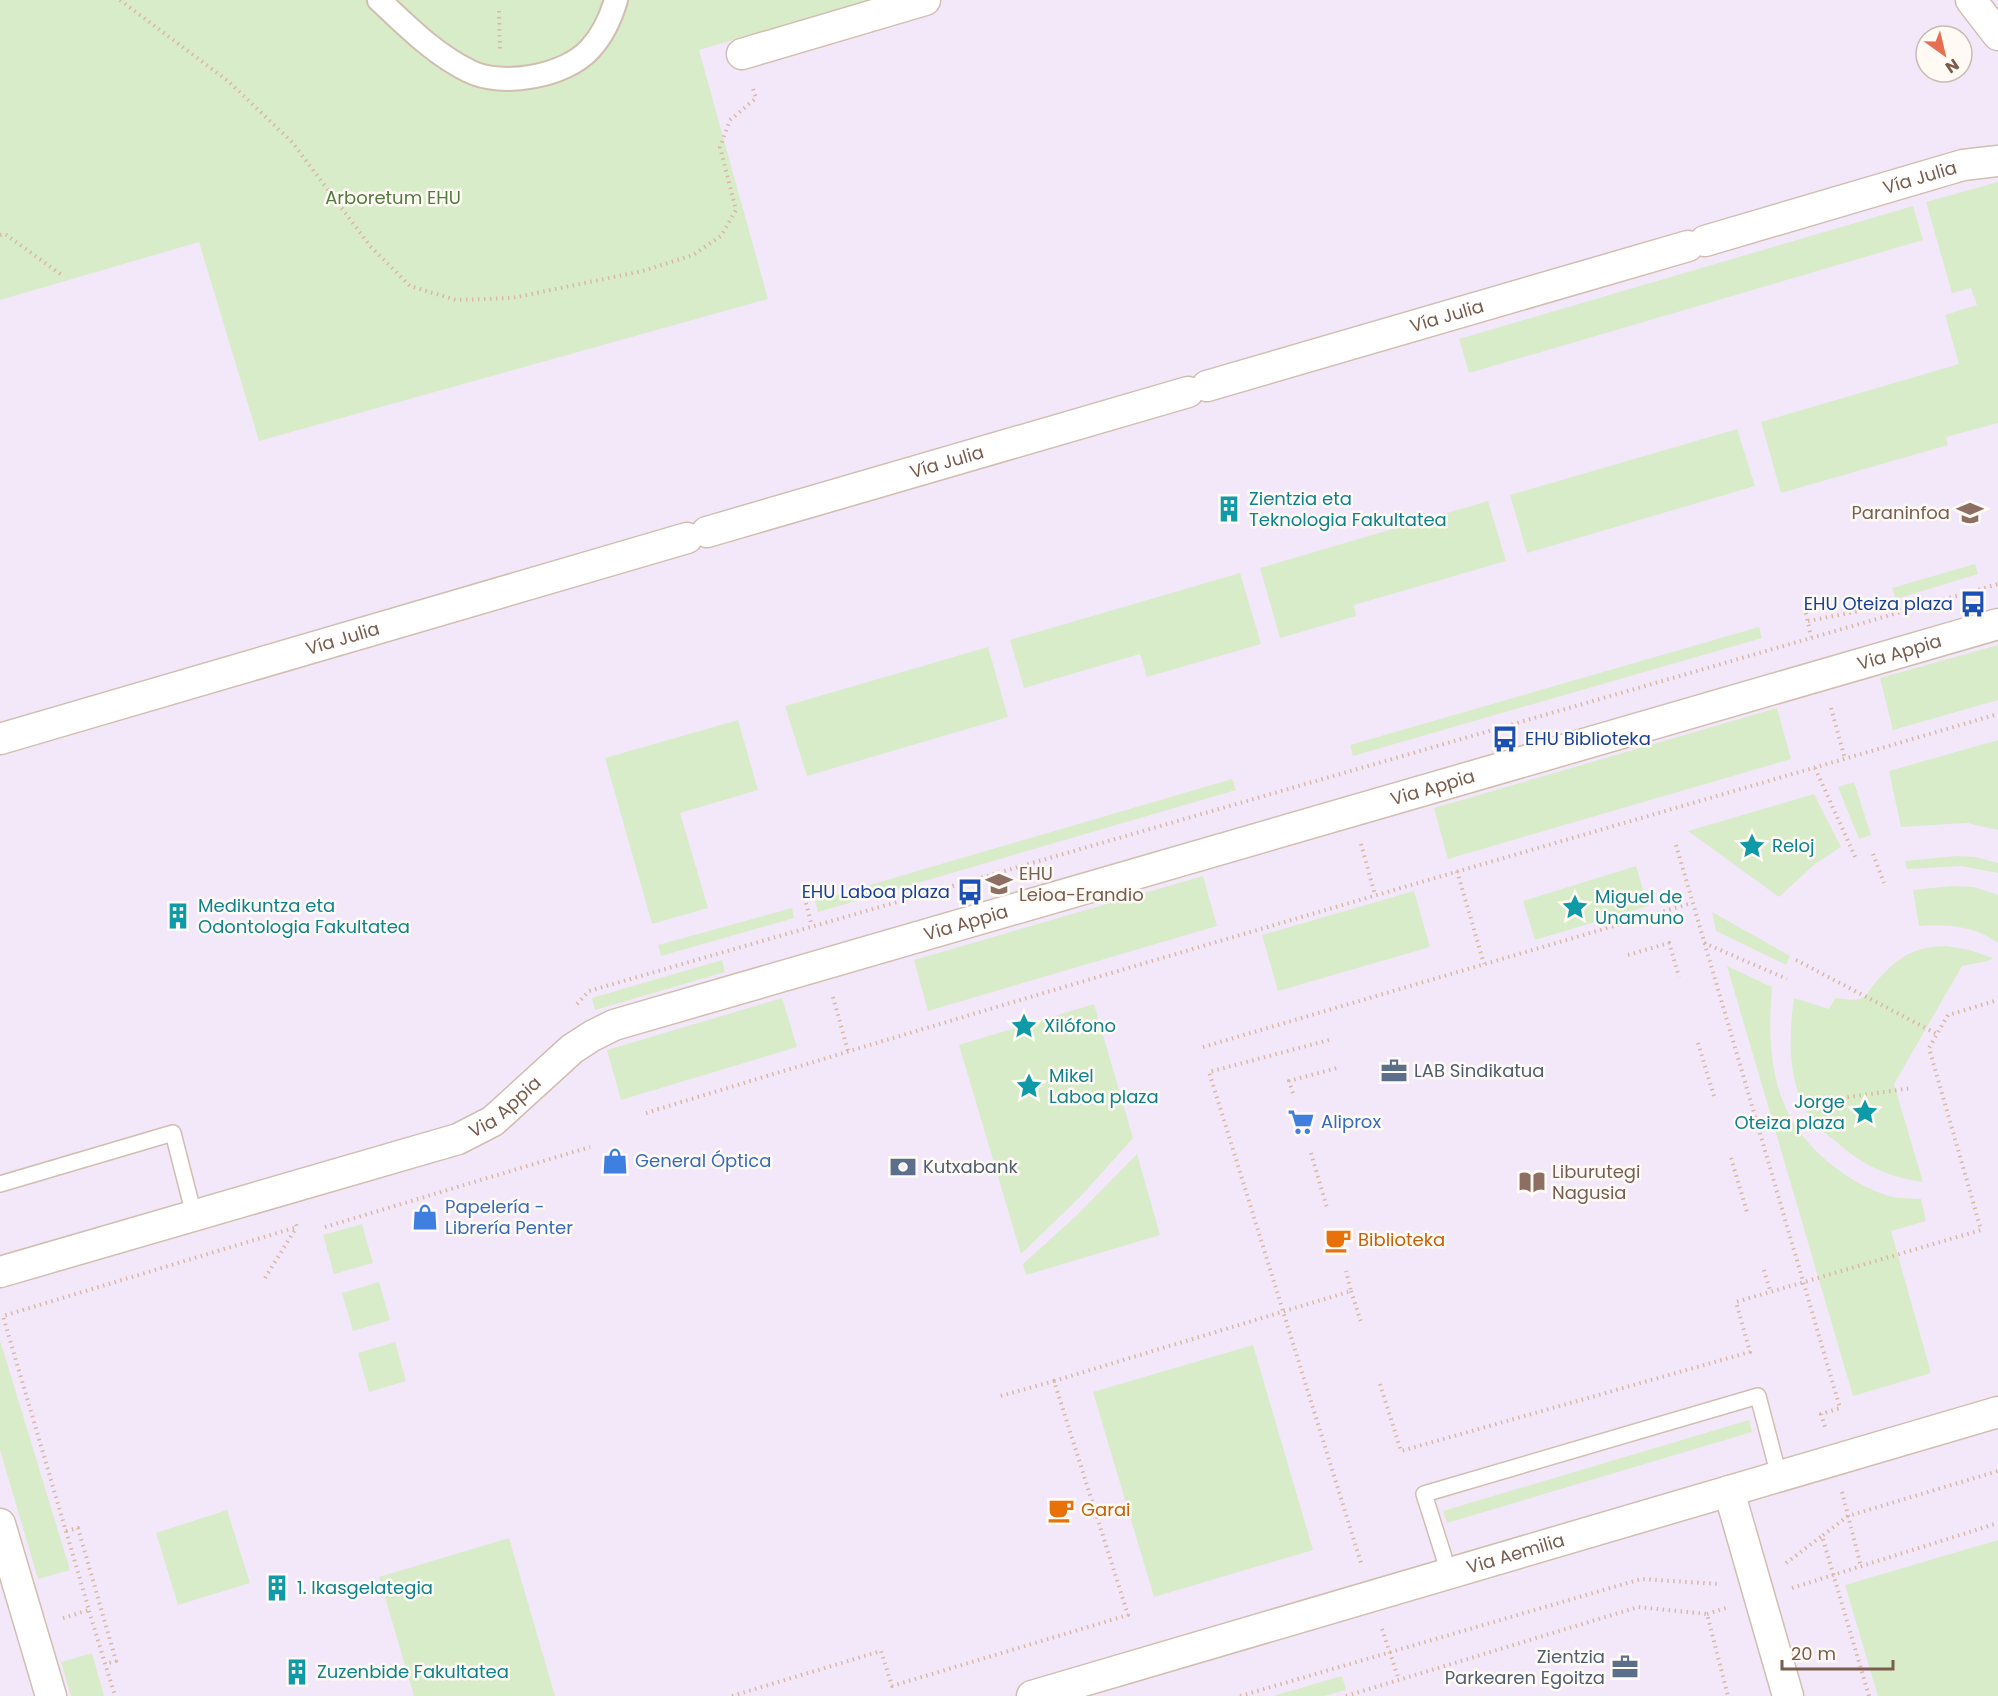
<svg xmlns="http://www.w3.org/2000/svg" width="1998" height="1696" viewBox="0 0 1998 1696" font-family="Poppins,sans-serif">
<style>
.education{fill:#f3e8fa;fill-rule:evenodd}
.green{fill:#d8ecc9}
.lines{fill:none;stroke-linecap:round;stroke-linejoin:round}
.service-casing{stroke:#d1beb0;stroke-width:18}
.pedestrian-casing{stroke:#d1beb0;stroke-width:26}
.minor-casing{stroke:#d1beb0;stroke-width:33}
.path{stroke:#d9b8a5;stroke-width:4;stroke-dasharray:1.5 4.5;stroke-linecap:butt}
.service{stroke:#fff;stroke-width:15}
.pedestrian{stroke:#fff;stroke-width:22}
.minor{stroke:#fff;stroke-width:30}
.path-bridge{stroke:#d9b8a5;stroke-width:4;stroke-dasharray:1.5 4.5;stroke-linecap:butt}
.labels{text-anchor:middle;stroke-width:5;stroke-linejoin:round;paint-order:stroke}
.street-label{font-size:18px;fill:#7a5c4d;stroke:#fffaf3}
.park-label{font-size:18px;fill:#537a41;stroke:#fffaf3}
.culture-label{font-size:18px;fill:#0d838f;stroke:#fffaf3;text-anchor:start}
.education-label{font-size:18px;fill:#785e54;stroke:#fffaf3;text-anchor:start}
.transit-label{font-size:18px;fill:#164399;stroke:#fffaf3;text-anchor:end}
.service-label{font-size:18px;fill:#4e5e75;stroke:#fffaf3;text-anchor:start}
.shop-label{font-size:18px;fill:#366cbe;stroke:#fffaf3;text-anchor:start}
.food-label{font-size:18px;fill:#c56008;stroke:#fffaf3;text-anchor:start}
</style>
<rect width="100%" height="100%" fill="#fdf6ec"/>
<!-- education -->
<path class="education" d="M0,0H1998V1696H0ZM1926,36H1962V72H1926Z"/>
<!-- green -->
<path class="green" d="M0,0H870L699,50L768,299L259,441L199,242L0,300Z
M1998,182V423L1946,437L1948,445L1781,493L1761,422L1959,364L1945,315L1977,305L1971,288L1952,293L1926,202Z
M1913,206L1923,240L1469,373L1459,339Z
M1737,429L1755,486L1527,553L1510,495Z
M1488,501L1506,561L1354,605L1356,616L1280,638L1260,568Z
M1975,564L1978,574L1896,599L1892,588Z
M1240,573L1261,644L1147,677L1140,654L1024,688L1010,640Z
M1759,627L1762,638L1353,756L1350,745Z
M1998,645V700L1893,730L1880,678Z
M988,647L1008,717L807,776L785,706Z
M1777,708L1791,759L1448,859L1434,808Z
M738,720L758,790L680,813L708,908L652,924L605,758Z
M1998,740V830L1967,823L1901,827L1889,771Z
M1232,779L1236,790L818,912L815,901Z
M1854,782L1871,835L1859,839L1838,787Z
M1814,794L1841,847L1816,863L1779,897L1688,831Z
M1957,856L1975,857L1998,863V873L1961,866L1907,869L1905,861Z
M1636,866L1648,906L1535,940L1523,901Z
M1203,876L1217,926L928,1011L914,960Z
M1951,886L1974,887L1998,895V943C1974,926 1947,924 1919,926L1913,890Z
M1414,891L1430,947L1278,991L1262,935Z
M792,908L794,918L661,956L658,945Z
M1712,912L1790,956L1786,965L1716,931Z
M1946,946L1970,950L1993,958L1988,961L1962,966L1894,1084L1923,1182C1891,1178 1864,1166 1840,1145C1833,1139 1824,1133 1818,1127C1787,1092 1788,1042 1794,998L1829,1009L1835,998C1844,999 1856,1002 1864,997C1868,993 1872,986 1876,982C1898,957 1912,947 1946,946Z
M722,960L725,972L595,1010L592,998Z
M1727,966L1772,987C1766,1059 1773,1118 1832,1165C1848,1178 1869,1190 1889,1196C1898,1199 1910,1198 1921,1199L1926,1221L1891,1231L1931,1373L1853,1396Z
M782,998L797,1047L621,1100L607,1050Z
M1094,1004L1133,1138L1082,1195L1021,1254L959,1045Z
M1137,1154L1160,1235L1026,1275L1023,1264L1078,1214Z
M362,1224L373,1263L334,1274L323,1235Z
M379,1282L390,1320L353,1331L342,1293Z
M0,1340L70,1570L38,1579L0,1450Z
M395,1342L406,1381L369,1392L358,1353Z
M1253,1345L1313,1550L1154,1597L1093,1392Z
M1749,1420L1752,1432L1447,1523L1443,1511Z
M227,1510L250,1583L178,1605L156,1533Z
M509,1538L555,1696H414L379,1577Z
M1998,1540V1696H1878L1845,1585Z
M92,1653L104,1696H71L61,1662Z
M1342,1676L1346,1690L1324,1696H1273Z"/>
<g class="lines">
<!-- service casing -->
<g class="service-casing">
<path id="service" d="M0,1184L173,1133L194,1215
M1449,1573L1424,1494L1758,1396L1779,1476"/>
</g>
<!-- pedestrian casing -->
<g class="pedestrian-casing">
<path id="pedestrian" d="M379,0C407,26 434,54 469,71C502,88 566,76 590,49C603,35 611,17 616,0"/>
</g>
<!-- minor casing -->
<g class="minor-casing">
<g id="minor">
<path d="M1971,0L1998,35"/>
<path d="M742,54L925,0"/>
<path id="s1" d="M1705,241L1963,165L1998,161"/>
<path id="s2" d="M1207,386L1688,246"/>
<path id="s3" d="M707,532L1188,392"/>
<path id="s4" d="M0,739L687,538"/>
<path id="s5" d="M0,1272L458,1139L493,1121L572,1049L592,1036L614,1025L1998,624"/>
<path d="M1729,1491L1788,1696"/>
<path d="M0,1524L51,1696"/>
<path id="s6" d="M1032,1696L1998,1412"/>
</g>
</g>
<!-- path -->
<path class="path" d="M120,0L228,81L292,142L370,246L410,286L456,300L512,298L643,271L693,255L721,236L736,210L720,147L730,120L756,98L752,85
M499,11L500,50
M0,235L5,234L63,276
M1806,613L1811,637
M1808,621L1897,604L1900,612
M1831,708L1845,759
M1815,768L1857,861
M1361,844L1375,895
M1676,845L1840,1408L1821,1414L1825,1427
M1873,854L1884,883
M1457,871L1484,964
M806,903L812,926
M1704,943L1787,979
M1628,955L1669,943L1679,977
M1796,960L1937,1034
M833,997L848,1051
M577,1004L589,991L1998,584
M1329,1040L1209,1072L1361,1563
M1698,1043L1714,1096
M1203,1047L1692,903
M1293,1093L1289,1081L1337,1068
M1794,1105L1912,1088
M646,1113C1095,975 1547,846 1998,714
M1311,1153L1327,1208
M1731,1158L1747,1212
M325,1227L590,1147
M1764,1270L1770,1290
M265,1278L296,1228
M1351,1291L1362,1325
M1842,1492L1861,1567
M66,1531L78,1528L116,1661L105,1664
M1786,1563L1822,1536
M1792,1588L1998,1523
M89,1611L115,1696
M1707,1614L1729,1607
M63,1618L89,1610L3,1316L297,1227L295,1221
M1382,1629L1399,1680
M732,1696L881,1651L892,1686L1128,1615L1054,1381L997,1397
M1240,1696L1641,1579L1720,1584
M1346,1696L1638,1607L1707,1614L1728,1696
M1869,1696L1822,1536L1848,1516L1998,1471"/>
<!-- service -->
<use href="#service" class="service"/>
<!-- pedestrian -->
<use href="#pedestrian" class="pedestrian"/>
<!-- minor -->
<use href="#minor" class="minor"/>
<!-- path-bridge -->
<path class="path-bridge" d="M1054,1381L1351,1291L1346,1271
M1380,1384L1401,1451L1750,1352L1736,1302L1981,1230L1929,1048L1948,1015L1998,1000"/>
</g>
<!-- icons -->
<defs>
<g id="building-bare" transform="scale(2.07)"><path d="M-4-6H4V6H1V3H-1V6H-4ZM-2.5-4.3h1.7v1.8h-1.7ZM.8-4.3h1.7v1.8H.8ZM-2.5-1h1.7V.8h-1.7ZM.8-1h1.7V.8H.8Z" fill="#0f9aa8" stroke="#fffaf3" stroke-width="2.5" paint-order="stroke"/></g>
<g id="university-bare" transform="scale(2.07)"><path d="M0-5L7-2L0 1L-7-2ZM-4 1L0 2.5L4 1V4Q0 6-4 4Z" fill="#8d6e63" stroke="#fffaf3" stroke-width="2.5" paint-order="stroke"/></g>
<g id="bus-bare" transform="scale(2.07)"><path d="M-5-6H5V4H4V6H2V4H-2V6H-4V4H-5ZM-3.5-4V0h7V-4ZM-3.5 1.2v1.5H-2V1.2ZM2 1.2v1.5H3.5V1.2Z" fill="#1a4fb4" stroke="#fffaf3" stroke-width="2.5" paint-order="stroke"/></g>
<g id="sight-bare" transform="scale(2.07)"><path d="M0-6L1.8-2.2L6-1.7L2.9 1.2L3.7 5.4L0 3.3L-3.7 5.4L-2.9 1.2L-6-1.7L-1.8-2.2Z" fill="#0f9aa8" stroke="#fffaf3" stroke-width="2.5" paint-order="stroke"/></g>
<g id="office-bare" transform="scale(2.07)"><path d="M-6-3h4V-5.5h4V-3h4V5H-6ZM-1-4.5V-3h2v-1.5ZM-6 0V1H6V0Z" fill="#5c6f8a" stroke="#fffaf3" stroke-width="2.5" paint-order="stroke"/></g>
<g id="supermarket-bare" transform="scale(2.07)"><path d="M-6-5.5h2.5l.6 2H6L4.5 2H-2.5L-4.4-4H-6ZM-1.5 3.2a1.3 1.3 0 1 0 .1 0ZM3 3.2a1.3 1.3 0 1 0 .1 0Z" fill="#3f7fe0" stroke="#fffaf3" stroke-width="2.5" paint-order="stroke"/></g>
<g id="shop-bare" transform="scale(2.07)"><path d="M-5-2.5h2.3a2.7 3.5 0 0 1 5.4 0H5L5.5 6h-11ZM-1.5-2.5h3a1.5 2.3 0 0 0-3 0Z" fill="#3f7fe0" stroke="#fffaf3" stroke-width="2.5" paint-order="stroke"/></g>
<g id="bank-bare" transform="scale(2.07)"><path d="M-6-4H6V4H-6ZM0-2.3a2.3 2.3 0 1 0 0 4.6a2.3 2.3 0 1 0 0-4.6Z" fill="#5c6f8a" stroke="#fffaf3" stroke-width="2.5" paint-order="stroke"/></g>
<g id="library-bare" transform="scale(2.07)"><path d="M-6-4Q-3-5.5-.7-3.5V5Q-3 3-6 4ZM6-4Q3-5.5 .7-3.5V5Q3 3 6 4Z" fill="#8d6e63" stroke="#fffaf3" stroke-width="2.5" paint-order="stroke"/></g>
<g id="cafe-bare" transform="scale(2.07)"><path d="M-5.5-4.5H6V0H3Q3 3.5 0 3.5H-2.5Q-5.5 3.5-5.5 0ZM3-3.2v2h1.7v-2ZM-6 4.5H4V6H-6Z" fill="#e8710a" stroke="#fffaf3" stroke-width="2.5" paint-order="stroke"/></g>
</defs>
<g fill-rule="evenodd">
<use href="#building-bare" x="1229" y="509"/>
<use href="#university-bare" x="1970" y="513"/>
<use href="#bus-bare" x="1973" y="604"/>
<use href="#bus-bare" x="1505" y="739"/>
<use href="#sight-bare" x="1752" y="846"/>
<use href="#university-bare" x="999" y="884"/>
<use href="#bus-bare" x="970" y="892"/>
<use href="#sight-bare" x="1575" y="907"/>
<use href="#building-bare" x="178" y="916"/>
<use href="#sight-bare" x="1024" y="1026"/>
<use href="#office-bare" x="1394" y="1071"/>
<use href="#sight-bare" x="1029" y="1086"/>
<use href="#sight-bare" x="1865" y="1112"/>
<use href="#supermarket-bare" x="1301" y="1122"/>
<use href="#shop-bare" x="615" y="1161"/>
<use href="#bank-bare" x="903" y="1167"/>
<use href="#library-bare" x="1532" y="1182"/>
<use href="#shop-bare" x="425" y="1217"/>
<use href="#cafe-bare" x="1338" y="1240"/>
<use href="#cafe-bare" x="1061" y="1510"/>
<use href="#building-bare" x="277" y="1588"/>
<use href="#office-bare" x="1625" y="1667"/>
<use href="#building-bare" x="297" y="1672"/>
</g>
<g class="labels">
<!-- street labels -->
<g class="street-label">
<text dy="6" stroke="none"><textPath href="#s1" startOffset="224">Vía Julia</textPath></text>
<text dy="6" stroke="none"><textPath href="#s2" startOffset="250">Vía Julia</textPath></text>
<text dy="6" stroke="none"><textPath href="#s3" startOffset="250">Vía Julia</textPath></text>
<text dy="6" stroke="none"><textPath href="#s4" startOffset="357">Vía Julia</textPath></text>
<text dy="6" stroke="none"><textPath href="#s5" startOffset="2010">Via Appia</textPath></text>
<text dy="6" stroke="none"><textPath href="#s5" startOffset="1524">Via Appia</textPath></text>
<text dy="6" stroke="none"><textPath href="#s5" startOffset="1038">Via Appia</textPath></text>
<text dy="6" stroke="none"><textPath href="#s5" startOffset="534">Via Appia</textPath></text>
<text dy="6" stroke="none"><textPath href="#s6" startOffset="504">Via Aemilia</textPath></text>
</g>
<!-- park labels -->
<g class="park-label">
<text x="393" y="204">Arboretum EHU</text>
</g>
<!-- culture labels -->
<g class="culture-label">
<text x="1249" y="505">Zientzia eta<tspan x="1249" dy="21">Teknologia Fakultatea</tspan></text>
<text x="1772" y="852">Reloj</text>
<text x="1595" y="903">Miguel de<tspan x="1595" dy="21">Unamuno</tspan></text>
<text x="198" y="912">Medikuntza eta<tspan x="198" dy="21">Odontologia Fakultatea</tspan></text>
<text x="1044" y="1032">Xilófono</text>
<text x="1049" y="1082">Mikel<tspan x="1049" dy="21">Laboa plaza</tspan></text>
<text x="1845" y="1108" text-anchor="end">Jorge<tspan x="1845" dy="21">Oteiza plaza</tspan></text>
<text x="297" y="1594">1. Ikasgelategia</text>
<text x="317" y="1678">Zuzenbide Fakultatea</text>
</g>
<!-- education labels -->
<g class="education-label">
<text x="1950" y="519" text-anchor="end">Paraninfoa</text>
<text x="1019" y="880">EHU<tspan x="1019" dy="21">Leioa-Erandio</tspan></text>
<text x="1552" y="1178">Liburutegi<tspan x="1552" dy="21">Nagusia</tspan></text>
</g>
<!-- transit labels -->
<g class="transit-label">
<text x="1953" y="610">EHU Oteiza plaza</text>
<text x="1525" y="745" text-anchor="start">EHU Biblioteka</text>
<text x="950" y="898">EHU Laboa plaza</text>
</g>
<!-- service labels -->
<g class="service-label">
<text x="1414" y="1077">LAB Sindikatua</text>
<text x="923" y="1173">Kutxabank</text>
<text x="1605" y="1663" text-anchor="end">Zientzia<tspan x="1605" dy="21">Parkearen Egoitza</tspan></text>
</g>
<!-- shop labels -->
<g class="shop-label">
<text x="1321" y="1128">Aliprox</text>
<text x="635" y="1167">General Óptica</text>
<text x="445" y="1213">Papelería -<tspan x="445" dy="21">Librería Penter</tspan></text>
</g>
<!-- food labels -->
<g class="food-label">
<text x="1358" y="1246">Biblioteka</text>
<text x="1081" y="1516">Garai</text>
</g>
</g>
<!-- north arrow -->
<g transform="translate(1944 54) rotate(146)"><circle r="28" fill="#fffaf3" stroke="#cabbb1" stroke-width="1.5"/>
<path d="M0-4.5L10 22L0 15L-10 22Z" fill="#e76f51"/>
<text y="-9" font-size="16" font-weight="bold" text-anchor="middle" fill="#7a5c4d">N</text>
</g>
<!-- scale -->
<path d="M1782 1660v9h111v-9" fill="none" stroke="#7a5c4d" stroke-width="3"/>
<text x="1791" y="1660" font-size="18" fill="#7a5c4d" stroke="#fffaf3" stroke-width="4.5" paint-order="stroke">20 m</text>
</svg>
